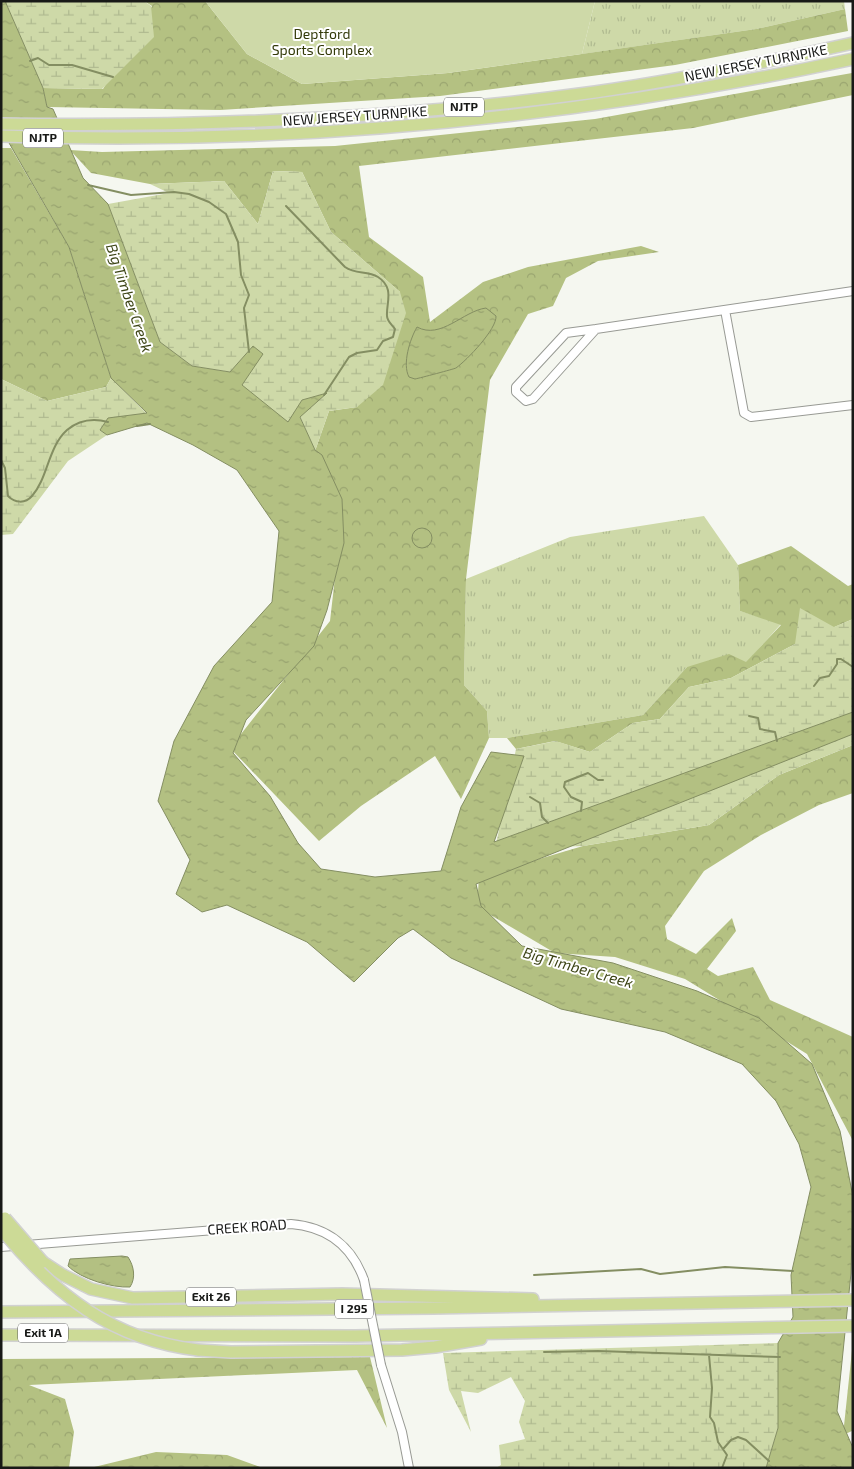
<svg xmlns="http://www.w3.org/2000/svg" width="854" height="1469" viewBox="0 0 854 1469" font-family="'Exo 2',sans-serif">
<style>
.grass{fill:url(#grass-tufts)}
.forest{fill:url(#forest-crowns)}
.wetland{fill:url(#wetland-marsh)}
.park{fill:#ced9a8}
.water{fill:url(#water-ripples);stroke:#848e62}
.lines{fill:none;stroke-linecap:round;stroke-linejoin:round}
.stream{stroke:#848e62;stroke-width:2}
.minor-casing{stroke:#989a94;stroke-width:10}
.highway-casing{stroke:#d1d1d1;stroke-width:14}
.minor{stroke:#fff;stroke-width:8}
.highway{stroke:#ccda96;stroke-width:11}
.minor-bridge-casing{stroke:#989a94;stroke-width:10;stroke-linecap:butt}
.highway-bridge-casing{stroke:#d1d1d1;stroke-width:14;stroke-linecap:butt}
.minor-bridge{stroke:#fff;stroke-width:8}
.highway-bridge{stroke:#ccda96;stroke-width:11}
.labels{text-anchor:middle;stroke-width:4;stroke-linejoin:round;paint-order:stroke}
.shield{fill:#fff;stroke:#5d5e5d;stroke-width:1}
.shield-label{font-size:12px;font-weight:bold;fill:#181917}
.park-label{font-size:14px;fill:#333a09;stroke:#fff}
.street-label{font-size:14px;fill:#181917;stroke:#fff}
.water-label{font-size:15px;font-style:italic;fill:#3c4415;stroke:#fff}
</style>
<defs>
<pattern id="grass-tufts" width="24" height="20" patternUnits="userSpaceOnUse" patternTransform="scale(1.25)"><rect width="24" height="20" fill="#ced9a8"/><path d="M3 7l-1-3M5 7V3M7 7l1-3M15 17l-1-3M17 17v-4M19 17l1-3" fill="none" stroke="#b0ba90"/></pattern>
<pattern id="forest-crowns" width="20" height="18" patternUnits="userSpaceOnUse" patternTransform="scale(1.25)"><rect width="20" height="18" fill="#b4c182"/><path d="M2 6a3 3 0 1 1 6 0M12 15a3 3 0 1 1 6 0" fill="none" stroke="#9aa570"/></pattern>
<pattern id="wetland-marsh" width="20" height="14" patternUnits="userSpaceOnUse" patternTransform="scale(1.25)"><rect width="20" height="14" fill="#ced9a8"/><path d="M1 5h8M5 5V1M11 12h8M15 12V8" fill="none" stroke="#b0ba90"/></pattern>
<pattern id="water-ripples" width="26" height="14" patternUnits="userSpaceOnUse" patternTransform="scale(1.25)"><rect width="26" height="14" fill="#b3c082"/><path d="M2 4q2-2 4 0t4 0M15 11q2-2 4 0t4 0" fill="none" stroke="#99a470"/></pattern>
</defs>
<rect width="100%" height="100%" fill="#f5f7f0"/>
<!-- grass -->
<path class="grass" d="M595,1H844L845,9L756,29L582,54Z
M704,516L738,565L740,611L781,624L746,663L687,667L643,715L507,738H489L487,711L464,685L466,579L570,537Z"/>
<!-- forest -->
<path class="forest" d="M144,1H205L247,54L302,84L448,73L756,29L845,9L848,31L675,65L440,96L220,110L47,107L43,88L103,89L152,6Z
M852,73L853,95L693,128L359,166L369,237L423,277L430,322L483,282L528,267L641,246L659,252L598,261L566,278L553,306L528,314L490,380L466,579L464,685L487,711L489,738L461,799L435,756L361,806L319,841L230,748L330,621L341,525L315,451L329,411L357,407L400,292L331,232L302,172L273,171L258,224L224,181L150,184L91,173L70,150L102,152L335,146L595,119Z
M1,148H11L69,247L111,378L106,387L47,401L1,379Z
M791,546L848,586L853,584V619L795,644L731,678L689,687L660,719L633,723L590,752L555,741L516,749L507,738L643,715L687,667L729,654L746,662L781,625L740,611L738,565Z
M853,745V793L819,805L761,835L704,871L665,926L667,939L696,954L732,918L736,931L707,969L718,976L753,967L770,1000L853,1037V1141L807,1054L685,979L615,957L555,953L477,907L479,877L583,846L709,825L779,775Z
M853,1341V1428L852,1431L843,1435Z
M370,1357L387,1428L357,1370L29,1385L65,1399L74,1432L69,1468H1V1359Z
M156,1452L227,1455L263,1468H90Z"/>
<!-- wetland -->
<path class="wetland" d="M5,1H144L151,6L154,37L102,89L43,88Z
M273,171L302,172L331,232L400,292L406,313L383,385L357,407L329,411L315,451L300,416L326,394L302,400L288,423L241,385L262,354L253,346L231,372L192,366L160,342L108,204L169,193L150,184L224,181L258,224Z
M111,378L147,414L100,430L107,435L68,461L13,534L1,535V379L47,401L106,387Z
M800,608L834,627L853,619V745L779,775L709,825L583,846L495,849L516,749L556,741L590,752L633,723L660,719L689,687L731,678L795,644Z
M778,1343V1428L766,1468H496L501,1465L499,1445L525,1439L519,1422L525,1401L511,1377L478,1393L461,1391L471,1432L449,1390L443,1353Z"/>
<!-- park -->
<path class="park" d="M205,1H595L582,54L448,73L302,84L247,54Z"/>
<!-- water -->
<path class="water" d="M1,1H5L43,88L47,107L53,109L83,178L108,204L160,342L192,366L230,372L253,346L263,354L242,385L288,422L302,400L327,393L300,417L315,450L322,455L342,499L344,543L327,610L314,646L246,720L233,753L270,796L298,843L321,869L375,877L441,871L461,807L491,752L524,756L494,842L853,712V734L476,884L481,906L522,946L613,963L697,991L759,1018L812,1064L840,1131L853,1197L851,1273L837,1411L853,1448V1468H766L778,1428V1343L793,1317L791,1275L811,1187L799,1144L776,1101L742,1064L665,1032L561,1009L451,958L413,929L398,938L354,982L307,942L227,905L202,912L176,894L190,860L158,801L174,741L214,666L272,602L279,531L237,470L193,445L147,423L107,435L100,430L108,418L147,413L111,378L69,247L1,129Z
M486,308L496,316C497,329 467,360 456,368C454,369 420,378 415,379L409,377C402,364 410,339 417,327C441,340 463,311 486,308Z
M412 538a10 10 0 1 1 20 0a10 10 0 1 1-20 0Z
M122,1256L128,1257C134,1266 136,1278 130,1287C112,1288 81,1279 68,1266L70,1259Z"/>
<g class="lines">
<!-- stream -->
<path class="stream" d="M30,61L38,58L49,65H72L113,77
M88,185L131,195L174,192L189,194L209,202L226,214L238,242L241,275L249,295L244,308L249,352
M286,206L345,267C356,275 367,270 378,277C395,288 386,303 387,316C387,321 392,325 395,329L393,337L383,341L377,350L357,353L349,357L324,395
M137,426L150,424
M1,460L5,468L8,496C15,503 25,504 32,496C48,478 48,447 67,430C79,420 93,418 108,422
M814,686L820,678L829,676L837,664V659H841L853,667
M749,716L758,718L760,729L775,732L777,741
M530,797L540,803L542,817L548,823
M581,811L582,802L571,797L564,787L565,782L588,773L598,780H603
M534,1275L641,1269L660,1274L725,1267L793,1271
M544,1352L598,1351L780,1357
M709,1355L712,1388L710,1417L714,1423L718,1442L727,1455L722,1468
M724,1448L731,1440L738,1437L746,1440L769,1461"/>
<!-- minor casing -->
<g class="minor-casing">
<path id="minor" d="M725,310L744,413L751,417L853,405
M596,329L853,291
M596,329L533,399L526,401L516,392V387L566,333Z
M1,1247L291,1224C327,1227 352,1246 364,1280
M381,1365L402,1432L409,1468"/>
</g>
<!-- highway casing -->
<g class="highway-casing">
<path id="highway" d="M1,124C200,127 398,119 595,92C681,80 767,62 853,43
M1,136C287,146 573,119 853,59
M43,1262L63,1275L91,1289L133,1298L342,1294L533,1299
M1,1312L434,1308L853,1300
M1,1335L355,1336L853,1326
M198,1350L231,1352L402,1350L435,1347L481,1339"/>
</g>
<!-- minor -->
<use href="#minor" class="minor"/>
<!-- highway -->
<use href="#highway" class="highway"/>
<!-- minor-bridge casing -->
<g class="minor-bridge-casing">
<path id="minor-bridge" d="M364,1280L381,1365"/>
</g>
<!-- highway-bridge casing -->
<g class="highway-bridge-casing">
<path id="highway-bridge" d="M5,1218L43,1262
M1,1229C54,1294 112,1340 198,1350"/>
</g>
<!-- minor-bridge -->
<use href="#minor-bridge" class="minor-bridge"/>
<!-- highway-bridge -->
<use href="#highway-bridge" class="highway-bridge"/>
</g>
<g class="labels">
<!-- shield labels -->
<g class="shield">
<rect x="444" y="97.5" width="40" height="19" rx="4"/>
<rect x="23" y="128.5" width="40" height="19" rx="4"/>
<rect x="186" y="1287.5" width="50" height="19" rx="4"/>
<rect x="335" y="1299.5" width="38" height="19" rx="4"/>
<rect x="18" y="1323.5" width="50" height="19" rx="4"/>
</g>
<g class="shield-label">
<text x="464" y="111">NJTP</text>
<text x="43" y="142">NJTP</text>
<text x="211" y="1301">Exit 26</text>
<text x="354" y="1313">I 295</text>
<text x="43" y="1337">Exit 1A</text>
</g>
<!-- park labels -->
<g class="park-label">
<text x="322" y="39">Deptford<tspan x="322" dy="16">Sports Complex</tspan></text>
</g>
<!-- street labels -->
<g class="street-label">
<text transform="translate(756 63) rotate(-11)" y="5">NEW JERSEY TURNPIKE</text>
<text transform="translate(355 116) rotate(-4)" y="5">NEW JERSEY TURNPIKE</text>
<text transform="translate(247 1227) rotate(-4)" y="5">CREEK ROAD</text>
</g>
<!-- water labels -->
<g class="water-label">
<text transform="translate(129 298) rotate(71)" y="5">Big Timber Creek</text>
<text transform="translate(578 968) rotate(16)" y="5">Big Timber Creek</text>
</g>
</g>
<!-- border -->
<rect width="854" height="1469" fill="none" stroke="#181917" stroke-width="5"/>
</svg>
